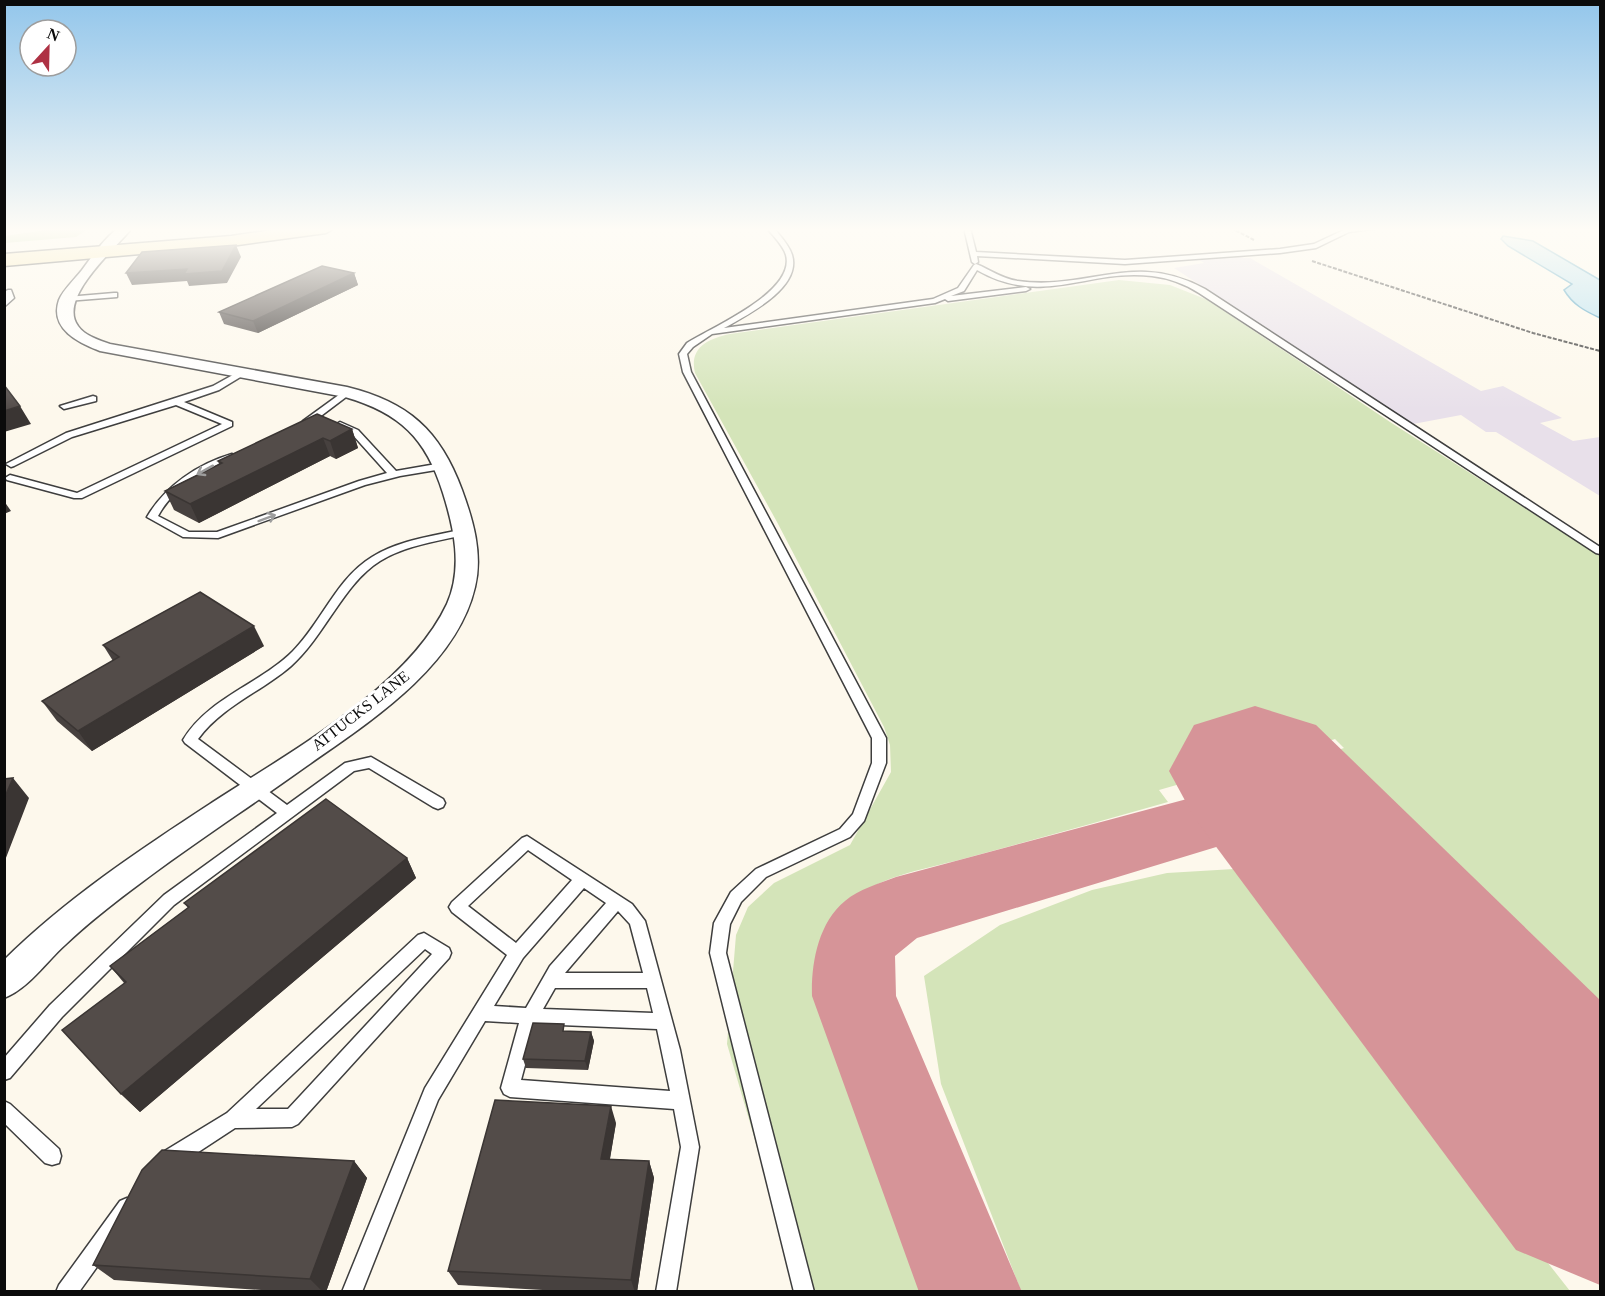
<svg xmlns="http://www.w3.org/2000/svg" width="1605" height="1296" viewBox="0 0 1605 1296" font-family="'Times New Roman',serif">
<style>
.industrial{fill:#e8e0ea}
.green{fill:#d4e4b9}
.forest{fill:#bad399}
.water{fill:#b5e0f0;stroke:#439bc0;stroke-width:1.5}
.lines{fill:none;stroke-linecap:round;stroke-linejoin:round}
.taxiway{fill:#d69498;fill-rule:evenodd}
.runway{fill:#d69498;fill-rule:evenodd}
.lane-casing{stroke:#3e3e3e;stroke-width:3}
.street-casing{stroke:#3e3e3e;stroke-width:3}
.secondary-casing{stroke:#2d2d2d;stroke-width:3}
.path{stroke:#2d2d2d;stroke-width:2;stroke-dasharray:4 1.5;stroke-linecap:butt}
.lane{fill:#fff;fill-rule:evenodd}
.street{fill:#fff;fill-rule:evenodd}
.secondary{fill:#f8e7ac;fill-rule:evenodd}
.wall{fill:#47413f}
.shaded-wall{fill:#3a3533}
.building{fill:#534c49;stroke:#3a3533;stroke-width:1.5}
.oneway{stroke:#9d9d9d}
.labels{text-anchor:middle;stroke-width:6;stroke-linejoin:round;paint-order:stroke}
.street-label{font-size:16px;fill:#0b0b0b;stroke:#fff}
</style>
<rect width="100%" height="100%" fill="#fdf8ec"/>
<!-- industrial -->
<path class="industrial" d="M1237,255L1244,258H1250L1481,391L1503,386L1562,418L1540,423L1573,441L1600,437V496L1496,432H1486L1461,415L1413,424L1174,268L1204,263L1198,259Z"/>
<!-- green -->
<path class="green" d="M1119,280L1170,285L1208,300L1390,422L1600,556V1032L1329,753L1344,748L1335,739L1298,751L1303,757L1207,784L1201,778L1159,790L1168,802C1102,821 1036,839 970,857C932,868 882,874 851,901C822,924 810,957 815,993L922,1291H799L727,1044L736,935L748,907L774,883L850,845L891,772L890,745L884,727L777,522L695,373C689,348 707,339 730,334Z
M1234,869L1240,871L1570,1291H1021L941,1084L924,976L1000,925L1092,890L1167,873Z"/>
<!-- forest -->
<path class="forest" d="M59,228H89L76,237L5,243V236Z"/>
<!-- water -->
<path class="water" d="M1503,236L1533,241L1600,280V318C1585,311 1573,305 1564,290L1572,284L1508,246L1501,239Z"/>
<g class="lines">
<!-- taxiway -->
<path class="taxiway" d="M1280,774L1305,782L1315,801L1305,820L917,938L895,956L896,996L1022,1292H919L812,996C811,964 818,923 845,901C859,889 878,884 896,877Z"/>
<!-- runway -->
<path class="runway" d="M1255,706L1316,725L1600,1000V1285L1516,1250L1194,817L1169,771L1194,725Z"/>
<!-- lane casing -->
<g class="lane-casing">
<path id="lane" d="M767,228H774C780,236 789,245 792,255C802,288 747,315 724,328L933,299L958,288L974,265L976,264C991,270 1002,279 1018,281C1088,291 1134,250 1205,289L1600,547V554L1596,553L1199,293C1185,284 1169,278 1152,276C1088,268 1043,308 977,270L964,291L951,296L1026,287L1030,289L1026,291L948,301L945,299L935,303L712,334L693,347L687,354L691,372L886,738V763L864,821L850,837L766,877L741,902L730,924L726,953L814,1292H794L710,953L714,923L731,892L756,869L840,829L853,814L872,763V738L683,372L679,354L687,343C712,327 796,292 786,255C783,245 773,236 767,228Z
M964,228H970L976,252L1125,260L1280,249L1314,244L1348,228H1380L1349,232L1316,248L1280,253L1125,264L977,256L978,262L975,264L972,262Z
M8,290H11L14,298L4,307L6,298L4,292Z
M114,293H117V297L67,301L63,299L67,297Z
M240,371L247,373L219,390L184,402L232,422V426L82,498H74L7,480L5,478L10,475L77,493L222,424L176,405L72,437L14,466L11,467L6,464L66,433L213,386Z
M347,389L350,390V394L309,425H303V421Z
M93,396L96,397V401L64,409L60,406Z
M340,422L358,430L396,471L442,463L447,466L442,469L400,476L365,485L218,538L183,537L147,517C165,486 198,464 232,454L237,457L235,459C206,472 174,486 158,516L189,532H217L359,481L387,473L352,434L337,427L335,425Z
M464,529L468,530L469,532L468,534C439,541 406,545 380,561C344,583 324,637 291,666C261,692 222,706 198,739L287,805L345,763L371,757L443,799L445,803L443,807L438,809L433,807L369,768L354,771L174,905L62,1017L10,1078L4,1080V1058L50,1005L164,895L277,813L185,743L183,740C208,698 260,684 293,651C321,623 337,578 372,557C399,540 434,536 464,529Z
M527,836L632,904L645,921L680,1050L699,1147L676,1292H656L681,1147L674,1109L510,1097L504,1094L501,1088L519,1023L485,1021L438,1100L362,1292H342L425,1088L507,955L452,912L449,907L452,902L522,838ZM528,850L572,880L516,943L468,906ZM584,888L606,903L550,966L526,1008L494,1006L523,958ZM618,911L630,924L643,973H565ZM555,988H647L653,1013L543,1009ZM536,1024L657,1029L670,1091L521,1080Z
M424,933L449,948L451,953L449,958L298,1124L292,1127L235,1128L177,1166L170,1168L163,1166L161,1159L163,1152L227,1113L418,935ZM425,949L432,954L288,1109H256Z
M4,1101L10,1104L59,1149L61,1156L59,1163L52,1165L45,1163L4,1123Z
M127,1198L134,1201L137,1208L134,1215L79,1292H56L59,1285L120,1201Z"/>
</g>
<!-- street casing -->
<g class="street-casing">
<path id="street" d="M118,228H132C116,248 57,298 78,326C85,336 99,340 110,344L347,387C408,402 440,430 462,490C473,520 483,554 475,587C456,669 365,725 301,770C248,808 194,843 142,882C115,902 89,922 65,945C46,962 28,989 4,998V960C66,899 138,851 210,804C288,753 407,689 447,604C463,568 454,528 443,493C426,438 400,413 345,397L100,351C79,343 49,329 59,300C63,290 75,279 82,270C93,255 103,240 118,228Z"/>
</g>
<!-- secondary casing -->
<g class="secondary-casing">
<path id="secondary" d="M286,228H335L326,233L231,246L4,266V254L231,236Z"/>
</g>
<!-- path -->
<path class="path" d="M1231,228L1254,240
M1312,261L1533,333L1600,351"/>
<!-- lane -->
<use href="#lane" class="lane"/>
<!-- street -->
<use href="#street" class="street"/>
<!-- secondary -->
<use href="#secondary" class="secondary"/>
</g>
<!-- wall -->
<path class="wall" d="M354,273L358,285L258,333L224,324L219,312Z
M352,429L358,448L336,459L330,456L199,523L174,510L165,491L219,464L218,461Z
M103,645L264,646L92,751L57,721L42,701L113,661Z
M407,858L416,878L140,1112L121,1094L124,983L110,966L188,908L184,903Z
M567,1031L591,1032L594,1041L588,1070L526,1068L523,1059Z
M616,1123L610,1159L649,1161L654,1178L637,1292H577L458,1285L448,1271Z
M354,1161L367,1178L326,1292H290L114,1280L93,1265Z"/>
<!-- shaded-wall -->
<path class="shaded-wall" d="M236,245L241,257L227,283L189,286L187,281L132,285L126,273Z
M354,273L358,285L258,333L253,321Z
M20,406L31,424L4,432V411Z
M352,429L358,448L336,459L330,441Z
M323,438L330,456L199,523L190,504Z
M4,501L11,511L4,514Z
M254,626L264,646L92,751L78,731Z
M13,778L29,798L4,863V799Z
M407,858L416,878L140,1112L121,1094Z
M591,1032L594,1041L588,1070L585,1061Z
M611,1106L616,1123L607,1175L601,1159Z
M354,1161L367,1178L326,1292H323L310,1279Z
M649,1161L654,1178L637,1292H635L631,1280Z"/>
<!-- building -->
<path class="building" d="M236,245L222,271L184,274L187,269L126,273L142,252Z
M322,266L354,273L253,321L219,312Z
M4,385L20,406L4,411Z
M317,414L352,429L330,441L323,438L190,504L165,491L222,463L218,461Z
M200,592L254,626L78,731L42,701L119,657L103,645Z
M13,778L4,799V779Z
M326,799L407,858L121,1094L62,1030L126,982L110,966L189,907L184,903Z
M533,1023L564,1024L563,1031L591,1032L585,1061L523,1059Z
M495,1100L611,1106L601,1159L649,1161L631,1280L448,1271Z
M162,1150L354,1161L310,1279L93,1265L142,1170Z"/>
<!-- one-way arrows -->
<defs><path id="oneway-shaft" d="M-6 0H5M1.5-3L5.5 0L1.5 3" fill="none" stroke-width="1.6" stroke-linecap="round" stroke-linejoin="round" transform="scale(1.5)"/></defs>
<g class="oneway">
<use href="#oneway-shaft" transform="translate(205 470) rotate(151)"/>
<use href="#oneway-shaft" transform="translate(267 518) rotate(-20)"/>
</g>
<!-- sky -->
<linearGradient id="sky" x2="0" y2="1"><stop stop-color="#93c6eb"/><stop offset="0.56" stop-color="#fefcf6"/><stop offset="1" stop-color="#fefcf6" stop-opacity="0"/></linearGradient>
<rect width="1605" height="410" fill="url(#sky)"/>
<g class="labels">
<!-- street labels -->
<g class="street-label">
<text transform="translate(360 710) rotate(-38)" y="6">ATTUCKS LANE</text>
</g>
</g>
<!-- border -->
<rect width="1605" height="1296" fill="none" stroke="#0b0b0b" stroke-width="12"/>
<!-- north arrow -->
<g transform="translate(48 48) rotate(22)"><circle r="28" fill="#ffffff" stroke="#9d9d9d" stroke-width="1.5"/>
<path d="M0-4.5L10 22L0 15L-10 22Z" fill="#ae3144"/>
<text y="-9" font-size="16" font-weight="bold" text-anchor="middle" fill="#0b0b0b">N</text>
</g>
</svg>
